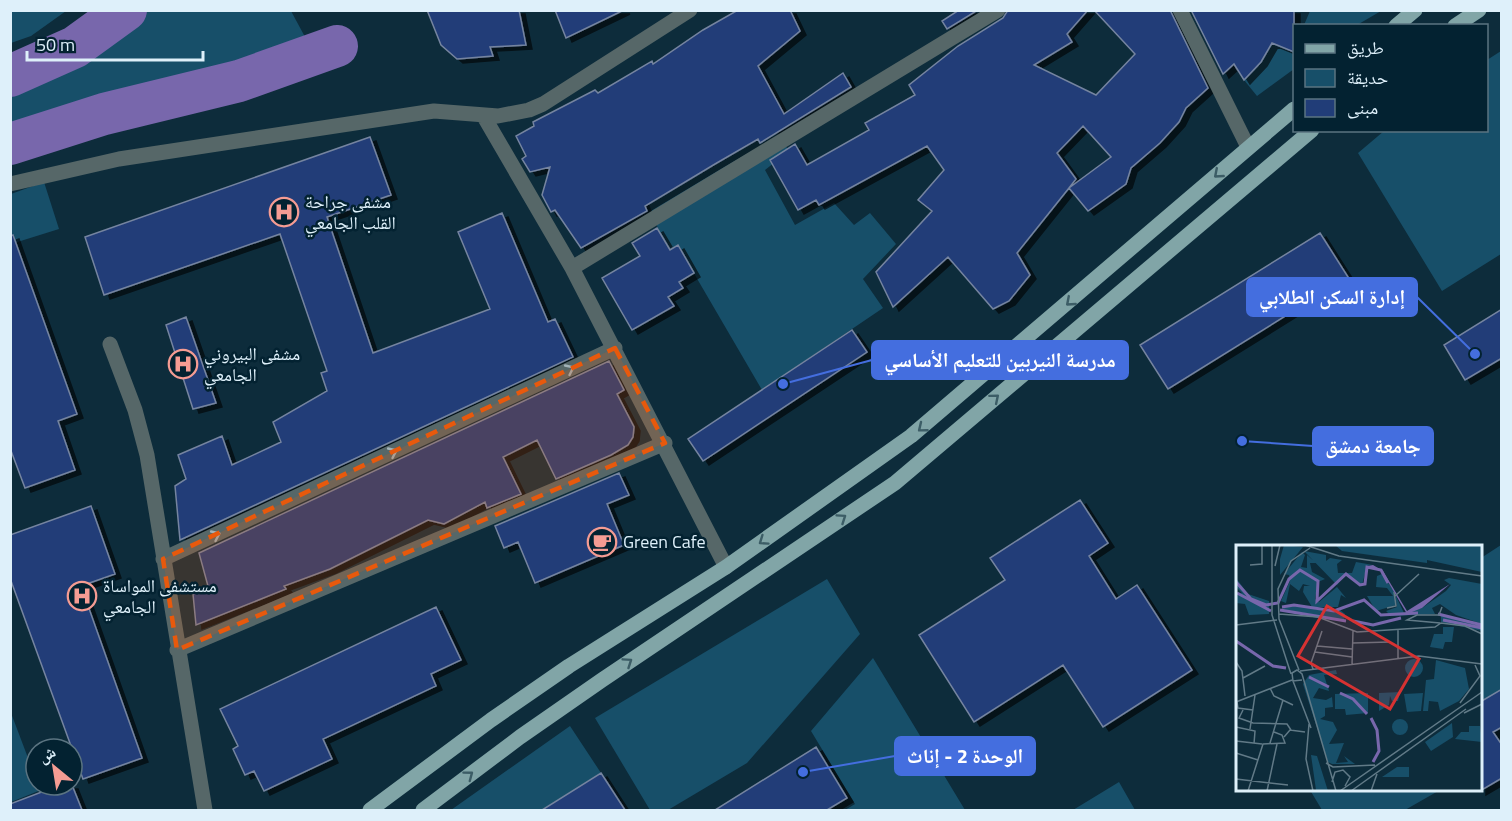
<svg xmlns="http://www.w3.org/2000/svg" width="1512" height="821" viewBox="0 0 1512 821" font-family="'Titillium Web','Noto Naskh Arabic',sans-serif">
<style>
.green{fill:#174f69}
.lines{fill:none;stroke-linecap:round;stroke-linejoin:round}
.river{stroke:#7867ac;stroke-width:42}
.building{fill:#213d78;stroke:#7584a0;stroke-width:1.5;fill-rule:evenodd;filter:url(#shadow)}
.street{stroke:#566768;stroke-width:15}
.primary{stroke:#81a5a7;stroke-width:15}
.oneway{stroke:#3c5d66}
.oneway2{stroke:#a1b2b8}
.marked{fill:#e8590c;fill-opacity:0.2;stroke:#e8590c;stroke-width:4.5;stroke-dasharray:12 8;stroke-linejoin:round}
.labels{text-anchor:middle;stroke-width:5;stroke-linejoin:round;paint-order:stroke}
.poi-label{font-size:18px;fill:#def0fa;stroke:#032231;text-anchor:start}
.inset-river{fill:none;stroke:#7867ac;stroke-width:3}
.inset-road{fill:none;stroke:#617a87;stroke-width:1.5}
.view{fill:#d63232;fill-opacity:0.15;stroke:#d63232;stroke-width:3}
.inset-edge{fill:none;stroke:#def0fa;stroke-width:3}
.leader{fill:none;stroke:#446edf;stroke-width:2}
.callout-dot{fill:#446edf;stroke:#032231;stroke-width:2}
.callout{fill:#446edf;stroke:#446edf;stroke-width:2}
.callout-label{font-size:20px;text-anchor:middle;font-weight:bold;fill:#fff}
</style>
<defs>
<filter id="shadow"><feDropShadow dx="6" dy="4" stdDeviation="0" flood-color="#0009"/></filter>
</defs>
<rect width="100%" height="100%" fill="#0d2c3b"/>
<!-- green -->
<path class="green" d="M133,10L291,11L311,48L100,104L11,133V78L74,52Z
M10,11L11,10L66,11L31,36L11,43Z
M1310,11V10L1381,11L1357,25H1304Z
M1272,43L1294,52V69L1257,96L1244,80L1261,62Z
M1501,51V254L1442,291L1358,153L1384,131L1486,130L1487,60Z
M775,130L789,151L765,170L795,225L834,203L854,225L870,213L896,244L863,279L883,308L762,390L678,246L670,250L659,231L649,204Z
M44,182L59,229L11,244V194Z
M1501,545V689L1481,704V558Z
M827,579L860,634L747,763L668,810H650L595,718Z
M873,658L965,810H845L855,804L811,731Z
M11,713L36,779V785L41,790L11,802Z
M570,726L601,773L542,810H451Z
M1119,782L1135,810H1073Z
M1310,790H1440L1405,810H1322Z"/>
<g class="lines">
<!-- river -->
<path class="river" d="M10,76L75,47L126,10
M10,144L104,114L239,81L337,46"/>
</g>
<!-- building -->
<path class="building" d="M427,10H519L526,45L490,47L493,56L457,59L441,45Z
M555,10H624L566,38Z
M738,10H790L800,31L758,66L784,114L843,73L851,87L760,143L758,139L715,164L645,206L647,211L581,248L555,210L551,212L542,195L550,167L530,172L522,159L526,156L516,136L534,126L533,122L595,90L598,93L652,61L653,64L703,30Z
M959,10H978L947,29L942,21Z
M1008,10H1088L1067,34L1072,42L1034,65L1096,95L1135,54L1094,10H1170L1208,88L1186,108L1179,122L1160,143L1131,168L1126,184L1088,211L1069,188L1017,253L1030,275L1009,301L993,309L948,257L893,307L876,272L932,211L918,200L944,170L927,146L819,205L816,200L798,210L770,160L795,144L807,165L869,130L865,123L915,95L909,85L958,46L1003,18ZM1083,126L1111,157L1069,188L1076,179L1057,153Z
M1191,10H1294V52L1272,43L1261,62L1244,80L1234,64L1223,74Z
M370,137L391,195L327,217L373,353L490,309L458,232L502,213L548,322L555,319L573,357L180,540L175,486L186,479L178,455L222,436L232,465L281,442L273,422L327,391L321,373L327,371L280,234L104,295L85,237Z
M657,228L670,250L678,245L694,273L679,282L683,288L668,297L674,306L632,330L602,278L640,256L632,243Z
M1320,233L1348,277L1168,389L1140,345Z
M13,235L77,414L58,421L75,470L25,488L10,448V236Z
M1502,309V358L1465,380L1444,345Z
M186,317L216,403L193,409L166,325Z
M852,330L867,352L703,461L688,439Z
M609,361L624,390L617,394L634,427L633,437L628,445L611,455L556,479L537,440L503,457L521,494L487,508L485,502L444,524L428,520L330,569L284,586L286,589L196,625L193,594L208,586L199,553Z
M619,473L629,495L607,504L624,545L535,583L518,542L504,548L495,526Z
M1080,500L1108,543L1089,556L1116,599L1137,585L1192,670L1103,727L1063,665L974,722L919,635L1005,580L990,558Z
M91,506L115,574L81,586L142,758L83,779L10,578V535Z
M436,607L461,660L431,674L436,686L323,739L332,759L264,791L254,771L245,775L233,749L238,746L220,709Z
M1502,689V727L1493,732L1502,745V778L1480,791V702Z
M816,747L847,798L827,810H715Z
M601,773L625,810H542Z
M60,785H72L82,810H10V804Z"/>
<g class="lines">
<!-- street -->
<path class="street" d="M1180,10L1248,147
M483,115L572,268L726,567
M10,184L119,159L434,111L498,116L529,110L543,104L690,10
M572,268L998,10
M110,344L135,410L147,455L205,810
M163,559L615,348
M177,650L665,443"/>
<!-- primary -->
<path class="primary" d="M1396,26L1415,10
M1455,26L1479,10
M370,810L491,720L569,666L726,567L911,436L1294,109
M423,810L520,737L602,680L895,483L1312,130"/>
</g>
<!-- one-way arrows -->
<defs><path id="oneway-chevron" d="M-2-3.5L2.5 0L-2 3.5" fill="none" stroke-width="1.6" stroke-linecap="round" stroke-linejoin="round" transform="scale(1.5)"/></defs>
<g class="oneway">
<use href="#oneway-chevron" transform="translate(1218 174) rotate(139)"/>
<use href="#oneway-chevron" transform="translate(1070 302) rotate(139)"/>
<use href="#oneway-chevron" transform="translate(995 398) rotate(-40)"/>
<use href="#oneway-chevron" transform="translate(922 428) rotate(141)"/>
<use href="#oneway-chevron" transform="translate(842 518) rotate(-34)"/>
<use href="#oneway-chevron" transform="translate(763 541) rotate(145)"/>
<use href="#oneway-chevron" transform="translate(628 662) rotate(-34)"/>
<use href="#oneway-chevron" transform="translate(469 775) rotate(-37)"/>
</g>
<g class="oneway2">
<use href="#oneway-chevron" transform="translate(570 369) rotate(-25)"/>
<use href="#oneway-chevron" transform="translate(393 452) rotate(-25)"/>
<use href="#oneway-chevron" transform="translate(216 535) rotate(-25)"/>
</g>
<!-- marked area -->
<path class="marked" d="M615,348L665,443L177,650L163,559Z"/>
<!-- icons -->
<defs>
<g id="hospital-ring" transform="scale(1.5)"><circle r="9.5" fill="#032231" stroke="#f59c93" stroke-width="1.5"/><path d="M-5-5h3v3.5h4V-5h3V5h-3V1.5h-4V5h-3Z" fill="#f59c93"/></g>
<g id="cafe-ring" transform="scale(1.5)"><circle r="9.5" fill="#032231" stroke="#f59c93" stroke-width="1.5"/><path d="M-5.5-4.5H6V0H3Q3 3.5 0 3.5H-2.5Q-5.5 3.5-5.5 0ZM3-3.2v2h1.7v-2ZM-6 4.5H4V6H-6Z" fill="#f59c93"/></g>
</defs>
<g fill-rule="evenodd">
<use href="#hospital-ring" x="284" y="212"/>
<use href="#hospital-ring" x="183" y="364"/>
<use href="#cafe-ring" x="602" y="542"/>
<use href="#hospital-ring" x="82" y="596"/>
</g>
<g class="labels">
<!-- poi labels -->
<g class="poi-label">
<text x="305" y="208">مشفى جراحة<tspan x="305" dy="21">القلب الجامعي</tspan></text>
<text x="204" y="360">مشفى البيروني<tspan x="204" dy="21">الجامعي</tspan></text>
<text x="623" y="548">Green Cafe</text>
<text x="103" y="592">مستشفى المواساة<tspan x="103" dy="21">الجامعي</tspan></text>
</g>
</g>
<!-- overview -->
<g transform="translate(1236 545)">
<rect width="246" height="246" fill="#0d2c3b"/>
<path d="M48,0L67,2L44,30V14ZM99,0H246V27L191,15V18L106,6ZM68,6L90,10V16L94,13L106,15L101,19L102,28H116L120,17L137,20L131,21L126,40L110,29L101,40ZM66,7L69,10L65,22L71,23V10L80,18H74L76,27L89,34L82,37L79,54L83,57L101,42L110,53L105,50L102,62H76L67,47L68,41H74L67,39L63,46L54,39L50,58L45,56L54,36L53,30L48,29ZM146,29L158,46L160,60L140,66L131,51H157L151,43L140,42L141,31ZM0,33L12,49L33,56V69L13,70L9,59L0,58V50L6,48L1,43ZM213,33L246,39V79L220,70L204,59L196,63L199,69L155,71L150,66L161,62L159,49L168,68L186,63L210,46L215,40L208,35ZM58,60L94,67L103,64L109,69L108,75L45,64ZM205,70L246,81V86L205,77ZM207,82H218L216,97H209L207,104L194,102L198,89H207ZM169 123a9 9 0 1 1 18 0a9 9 0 1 1-18 0ZM200,115L229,123L233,144L223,156L204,166L202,157L193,156L192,166H187L190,135L198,134ZM100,125L101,129L88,130L93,146L83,143L77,153L90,155L96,152L97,162L89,163V171L84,174L97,177L101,185L93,199L108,198L100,218L112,217L108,211L119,219H96L92,217L67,139L73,130ZM164,147L162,156H156L154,151L153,160L143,166V148ZM132,148V168L110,170L109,164H99V149ZM187,148L185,166L171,167L168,149ZM156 182a8 8 0 1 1 16 0a8 8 0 1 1-16 0ZM216,178L217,192L195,206L189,197ZM233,181H244L246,197L219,194L225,187H233ZM75,210L81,211L92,246L80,245ZM161,222H173V232H146Z" fill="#174f69"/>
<path d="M137,20L147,26L171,66L214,39L186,63L171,69L145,25L132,22L130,25L132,21Z" fill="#7867ac"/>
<path class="inset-river" d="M0,37L15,54L30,60L42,58L53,34L64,25L82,36L81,56L110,29L124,40L129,39L131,22L145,25L152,38M1,48L35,66M46,62L58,60L98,66L128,55L145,70L182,68M44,65L110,76M202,69L246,80M207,75L246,83M117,76L137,80L165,73M0,96L37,121L50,123M73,132L93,142M104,148L117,154L131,169M135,173L141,185L143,206L137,217"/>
<path class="inset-road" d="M36,0V70L55,129M69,0L103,11L246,31M14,20L26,19V0M39,21L44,0M159,51L183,29M151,63L160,61L158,47M43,69L82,72L121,87L199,82L205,78L229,81L246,89M204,78L171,75L181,70H203L206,62M0,80L41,75M117,98L154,97M81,101L116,104M79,107L116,112M162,114V85M0,117L6,126L9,151M116,120L117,86M77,124L75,118L86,86M63,125L43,74L42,44L55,16L74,3M64,126L183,111L246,119M7,133L29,121M66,135L57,136L56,128L61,125L66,129L100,246M57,136L75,183M34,143L38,151L57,160M0,157L56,135M1,157L2,163L17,165M224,158L244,131L239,120M7,165L3,173L17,178L51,179L55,185M228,168L246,159M73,179L70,214L77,246M0,182L19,186L18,199M14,184L19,150M48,192L54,185L69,187M0,196L26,199M34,198L47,155M0,208L22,215M90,218L97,222L139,220M0,234L52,240M96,237L99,227L107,225L114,232L109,241M12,246L27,199L49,198L46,190L38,187M31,246L41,199M104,246L246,147M115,246L230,164M135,246L141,229"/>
<path class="view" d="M91,61L183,114L154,164L62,111Z"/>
<rect width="246" height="246" class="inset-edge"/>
</g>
<!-- callouts -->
<path class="leader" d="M1475 354L1417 297M783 384L872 360M1242 441L1313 446M803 772L895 756"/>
<g class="callout-dot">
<circle cx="1475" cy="354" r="6"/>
<circle cx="783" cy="384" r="6"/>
<circle cx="1242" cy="441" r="6"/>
<circle cx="803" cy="772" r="6"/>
</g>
<g class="callout">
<rect x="1247" y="278" width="170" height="38" rx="6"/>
<rect x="872" y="341" width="256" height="38" rx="6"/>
<rect x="1313" y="427" width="120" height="38" rx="6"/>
<rect x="895" y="737" width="140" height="38" rx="6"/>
</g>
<g class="callout-label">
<text x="1332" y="304">إدارة السكن الطلابي</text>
<text x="1000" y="367">مدرسة النيربين للتعليم الأساسي</text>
<text x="1373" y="453">جامعة دمشق</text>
<text x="965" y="763">الوحدة 2 - إناث</text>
</g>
<!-- border -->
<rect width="1512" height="821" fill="none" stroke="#def0fa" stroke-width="24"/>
<!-- legend -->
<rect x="1293" y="24" width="195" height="108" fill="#032231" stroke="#5b7481" stroke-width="1.5"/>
<rect x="1305" y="44" width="30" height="9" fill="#81a5a7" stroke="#5b7481" stroke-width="1.5"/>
<text x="1347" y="54" font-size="18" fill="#def0fa">طريق</text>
<rect x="1305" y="69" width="30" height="18" fill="#174f69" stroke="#5b7481" stroke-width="1.5"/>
<text x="1347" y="84" font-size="18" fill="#def0fa">حديقة</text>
<rect x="1305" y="99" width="30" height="18" fill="#213d78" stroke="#5b7481" stroke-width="1.5"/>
<text x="1347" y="114" font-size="18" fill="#def0fa">مبنى</text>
<!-- north arrow -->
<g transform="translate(54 767) rotate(330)"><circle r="28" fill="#032231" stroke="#5b7481" stroke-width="1.5"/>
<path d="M0-4.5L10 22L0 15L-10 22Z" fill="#f59c93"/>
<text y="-9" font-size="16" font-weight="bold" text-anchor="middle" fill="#def0fa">ش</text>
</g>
<!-- scale -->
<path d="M27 51v9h176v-9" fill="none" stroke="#def0fa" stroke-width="3"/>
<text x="36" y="51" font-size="18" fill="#def0fa" stroke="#032231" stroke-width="4.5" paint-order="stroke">50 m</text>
</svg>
